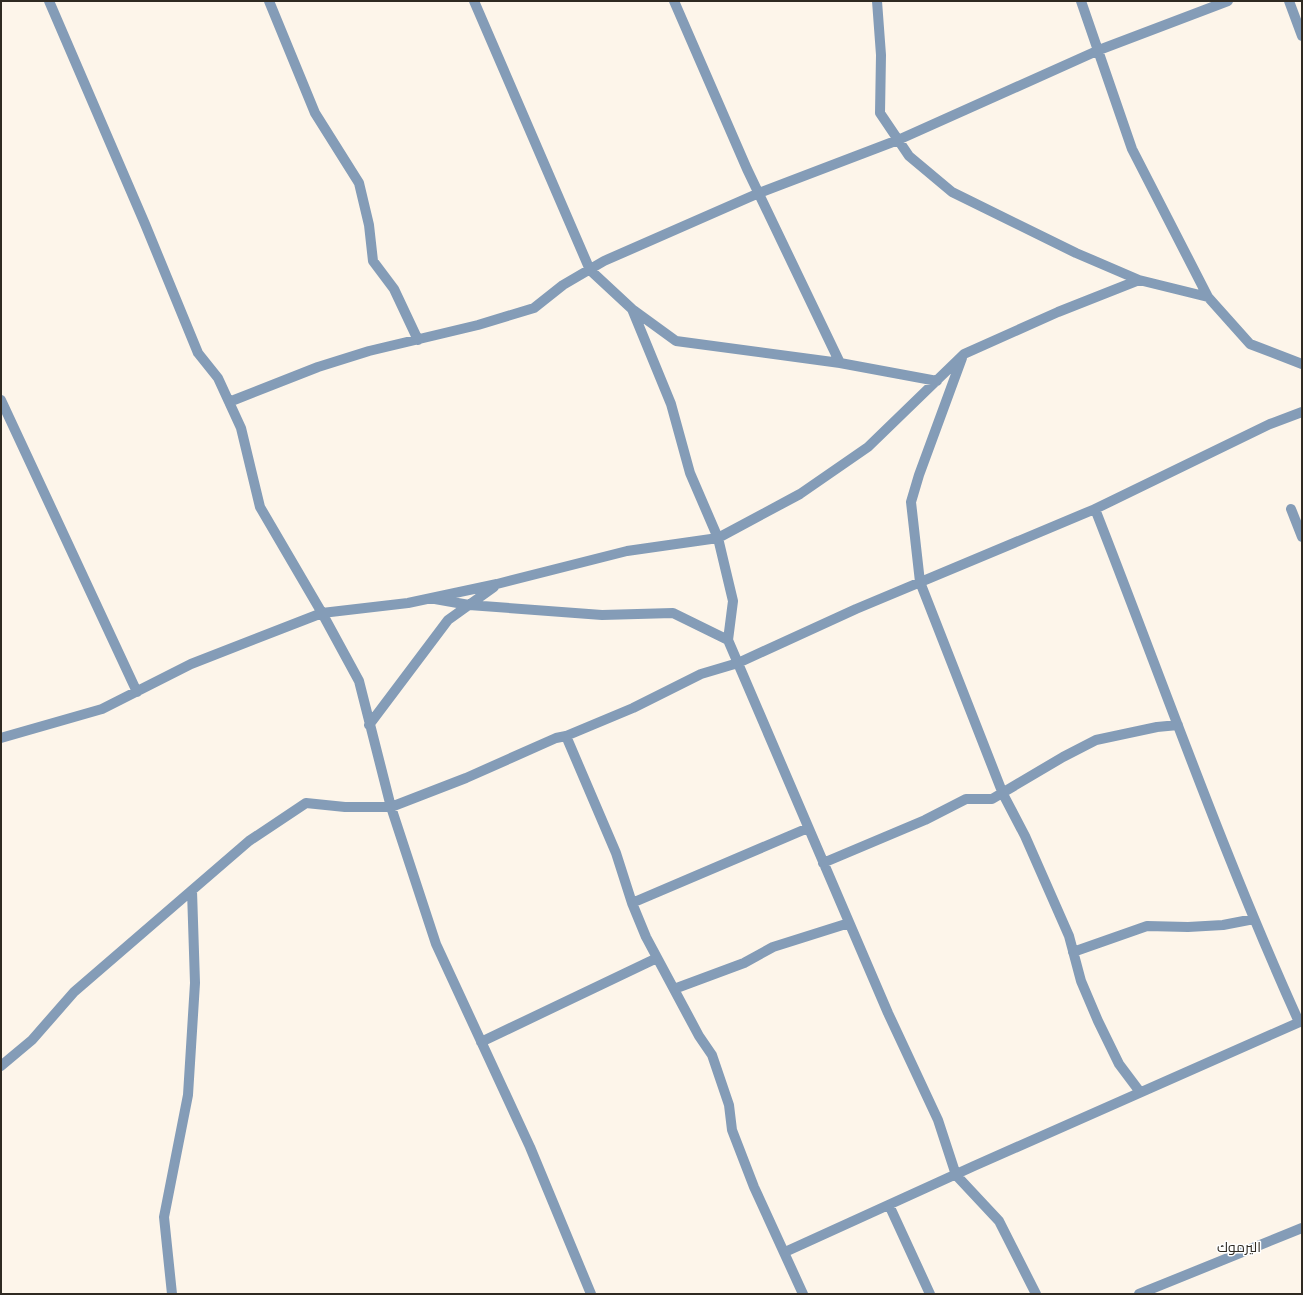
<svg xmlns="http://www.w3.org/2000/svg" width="1303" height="1295" viewBox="0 0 1303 1295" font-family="Overpass,Cairo,sans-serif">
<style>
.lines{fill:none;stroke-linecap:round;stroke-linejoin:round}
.minor{stroke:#849cb7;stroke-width:10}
.labels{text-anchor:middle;stroke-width:3;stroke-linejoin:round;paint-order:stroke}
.neighbourhood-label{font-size:14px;fill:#2f2a22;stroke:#fff}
</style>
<rect width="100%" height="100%" fill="#fdf5ea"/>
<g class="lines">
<!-- minor -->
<path class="minor" d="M49,1L145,224L198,353L218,378L241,428L260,507L322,613L359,681L391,807L436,944L530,1147L591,1294
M269,1L315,113L359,183L369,225L373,261L394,289L418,340
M474,1L590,270L632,309L671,404L690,473L718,538L733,601L728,640L888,1013L938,1120L956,1175L999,1221L1036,1294
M674,1L747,169L840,363L937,381
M877,1L881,55L880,113L909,156L952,192L1076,253L1139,280L1208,297
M1081,1L1132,149L1208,297L1250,344L1302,364
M1289,1L1302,36
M632,309L676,341L840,363
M962,358L919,475L911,502L920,582L1003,794L1025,836L1069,936L1081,981L1098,1021L1119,1064L1140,1092
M1,400L137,692
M229,402L318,367L369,351L478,325L534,308L563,285L604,261L759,193L898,140L1099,50L1228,1
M1095,509C1162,680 1223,854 1299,1022
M1291,509L1302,537
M435,599L469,605L602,615L673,613L728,640
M369,725L448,620L494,587
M566,736L616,853L632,903L646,937L699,1036L712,1055L729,1105L732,1130L754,1187L803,1294
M1,738L102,709L191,664L322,613L408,603L497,584L627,551L718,538L800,494L868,447L964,354L1058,312L1139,280
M823,863L925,820L966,799H992L1063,757L1096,740L1157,727L1178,725
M632,903L808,828
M1073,952L1147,926L1188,927L1223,925L1254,919
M674,989L744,963L773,947L849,923
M481,1042L657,958
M1,1066L32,1040L74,992L249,841L306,803L345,807H391L466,778L556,738L566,736L633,708L701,674L738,663L856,609L1095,509L1270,424L1302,412
M889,1205L930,1294
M785,1252L974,1166L1302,1021
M172,1294L164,1217L188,1095L195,983L192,891
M1139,1294L1302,1228"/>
</g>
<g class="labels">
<!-- neighbourhood labels -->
<g class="neighbourhood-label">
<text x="1239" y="1252">اليرموك</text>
</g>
</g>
<!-- border -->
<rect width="1303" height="1295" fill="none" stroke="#2f2a22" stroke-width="4"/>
</svg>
